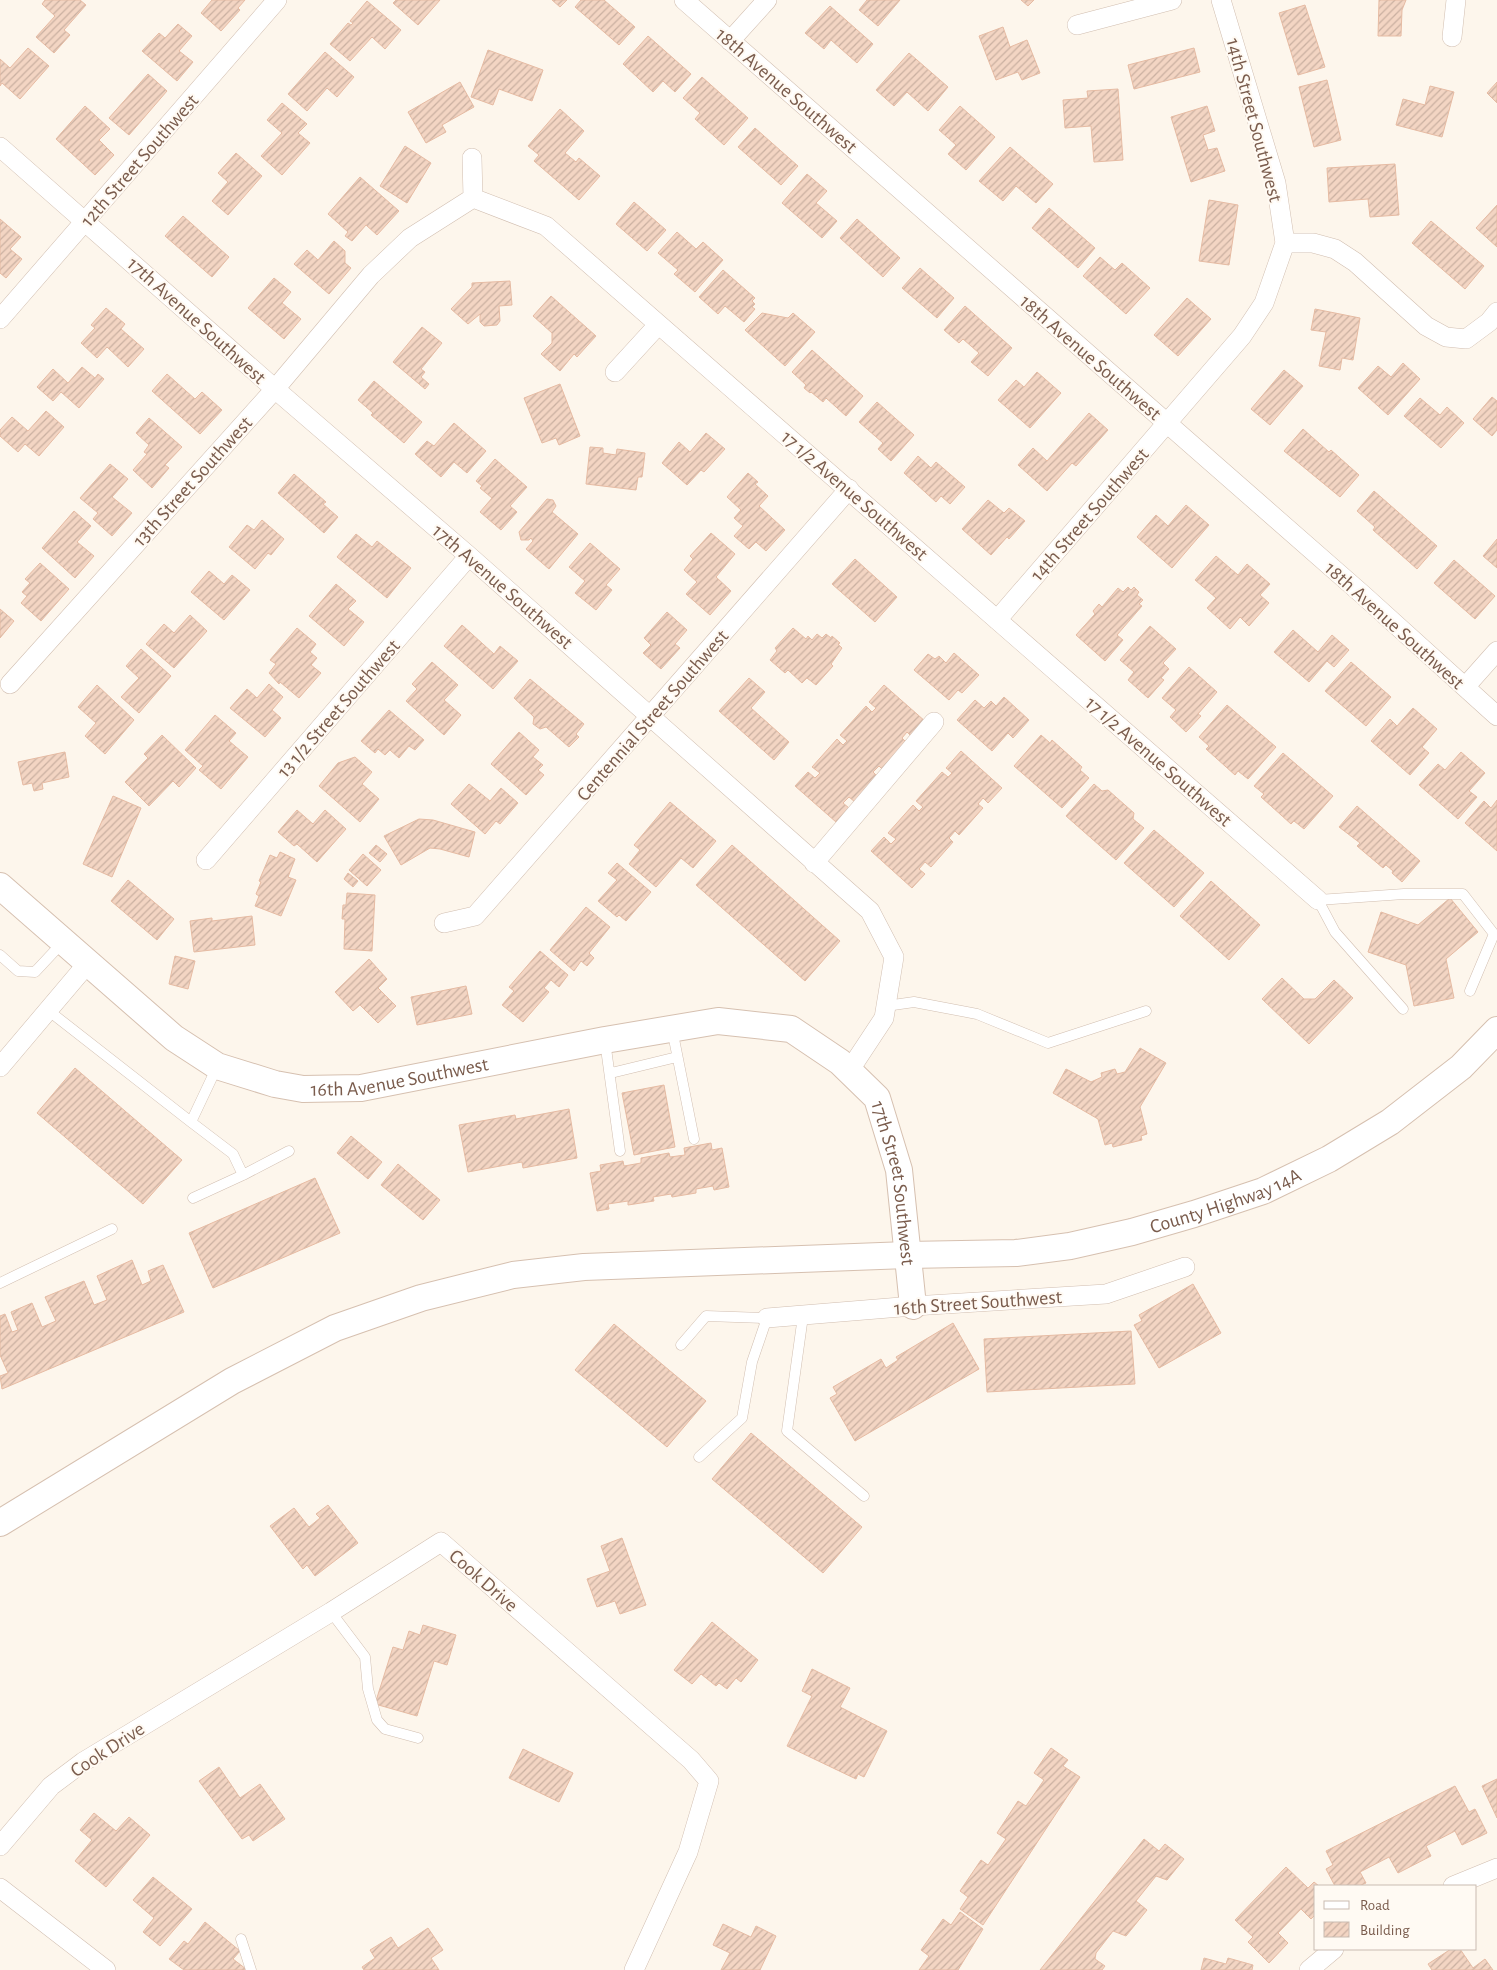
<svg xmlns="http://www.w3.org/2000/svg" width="1497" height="1970" viewBox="0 0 1497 1970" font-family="'Alegreya Sans',sans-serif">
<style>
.building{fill:url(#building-hatch);stroke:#e6bba3}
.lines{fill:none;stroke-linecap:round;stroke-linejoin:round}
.lane-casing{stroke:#d1beb0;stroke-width:11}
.street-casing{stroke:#d1beb0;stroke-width:20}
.secondary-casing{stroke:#d6c0b0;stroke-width:28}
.lane{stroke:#fff;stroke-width:10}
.street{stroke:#fff;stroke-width:19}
.secondary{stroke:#fff;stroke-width:26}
.labels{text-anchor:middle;stroke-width:4;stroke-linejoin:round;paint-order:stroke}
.street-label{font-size:20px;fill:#7a5c4d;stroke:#fffaf3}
</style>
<defs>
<pattern id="building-hatch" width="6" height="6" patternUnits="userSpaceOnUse" patternTransform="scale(1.25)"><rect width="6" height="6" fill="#f3d5c3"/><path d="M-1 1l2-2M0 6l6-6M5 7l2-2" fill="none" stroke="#cab0a1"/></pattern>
</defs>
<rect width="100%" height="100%" fill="#fdf6ec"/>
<!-- building -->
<path class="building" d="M45,0H80L86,5L64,30L70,35L54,53L36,37L55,16L42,4Z
M212,0H245L238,8L240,10L221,31L201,13Z
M396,0H440L418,25L393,3Z
M552,0H567L560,7Z
M581,0H604L635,27L619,45L575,7Z
M867,0H900L878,26L859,10Z
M1021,0H1034L1028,6Z
M1406,0L1402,10L1401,36H1378L1379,0Z
M367,1L401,30L385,49L372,37L350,61L330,44L348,23L351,25L353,23L350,21Z
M1305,5L1325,67L1298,75L1279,13Z
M830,6L873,44L857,63L831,40L824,49L805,33Z
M178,24L192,36L179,51L193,62L177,81L142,51L159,33L165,38Z
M1003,27L1010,47L1027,40L1040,73L1022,80L1018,72L996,80L979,36Z
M648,36L691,74L675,92L663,81L653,92L623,64Z
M28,48L49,66L20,99L2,83L0,86V59L10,68Z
M1194,48L1200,72L1134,89L1128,65Z
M488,50L543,70L532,101L499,89L493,105L471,97Z
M325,52L354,77L337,97L327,88L307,111L288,94Z
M909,53L948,87L928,111L907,92L894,106L876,90Z
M148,74L167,91L129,135L109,118Z
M702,77L748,118L724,145L695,119L700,113L683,98Z
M1327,80L1341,140L1314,147L1299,87Z
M460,82L474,107L442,125L446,132L426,143L408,112Z
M1497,82V103L1487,93Z
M1430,86L1454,92L1442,137L1396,125L1403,99L1425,105Z
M1118,89L1123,160L1094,162L1091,126L1065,128L1063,100L1088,98L1087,91Z
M282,103L307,124L298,133L310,143L282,175L261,156L282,133L267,120Z
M85,106L110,129L99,140L114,155L95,175L56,139Z
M960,106L995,137L966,170L948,154L956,145L939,130Z
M1207,106L1215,131L1203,135L1208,150L1217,148L1225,171L1191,182L1171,117Z
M560,109L584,131L565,153L576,162L579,158L600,176L579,200L534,161L539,155L528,146Z
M755,128L798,166L781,185L738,147Z
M405,146L431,163L407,203L380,186Z
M1010,147L1053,184L1036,203L1016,186L1003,201L979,181Z
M236,153L262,176L228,215L212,201L228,182L218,173Z
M1395,164L1399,215L1370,217L1368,199L1329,202L1327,168Z
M807,174L827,191L816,203L837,221L822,238L782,203Z
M360,177L399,211L377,235L366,225L352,241L345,236L348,232L328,214Z
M1209,200L1238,205L1229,265L1199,261Z
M634,202L666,230L647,251L616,224Z
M1497,205V247L1476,228Z
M1049,208L1095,248L1078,268L1032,228Z
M183,216L229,257L212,277L165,236Z
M0,219L21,237L10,249L22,259L6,278L0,273Z
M857,219L900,258L883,277L840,238Z
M1431,221L1484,266L1465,289L1412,243Z
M677,232L696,249L703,242L723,260L695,292L674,274L678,270L658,253Z
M334,241L345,251V263L351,268L329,294L294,264L307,250L318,260Z
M1100,257L1115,270L1122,263L1150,288L1126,314L1083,276Z
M920,268L954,298L937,318L902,288Z
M723,270L755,298L752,301L755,304L752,307L755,309L744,322L725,306L718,314L699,297Z
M274,278L291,292L282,303L301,319L284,339L248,308Z
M510,281L512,305L499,306L500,321L497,325L484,326L480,322V314L468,324L451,309L472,287V283Z
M551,296L596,336L577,357L574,354L560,371L541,354L552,343V333L533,316Z
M1187,298L1211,319L1178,356L1154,335Z
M965,306L1012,348L988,376L971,362L979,353L963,339L959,343L944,330Z
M106,308L125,324L121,329L144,349L128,367L107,347L97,358L81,343L95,328L91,325Z
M1315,309L1360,318L1353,360L1342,358L1340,370L1319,366L1326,332L1311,330Z
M762,313L788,318L793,313L815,332L785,366L745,330Z
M422,327L442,343L421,369L425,372L421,377L429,384L425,389L393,362Z
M812,350L863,396L846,416L826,398L823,402L811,392L810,393L804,388L806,385L792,372Z
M1403,363L1420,379L1388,415L1358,388L1378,366L1391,377Z
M82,367L95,378L98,374L104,379L79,408L61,392L53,401L37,387L53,369L68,383Z
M1284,370L1303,386L1270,425L1251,409Z
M1037,372L1061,393L1030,428L998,400L1016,380L1024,387Z
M167,374L195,399L202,392L222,410L200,434L152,391Z
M374,381L422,422L404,443L371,415L373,413L358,400Z
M560,384L580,436L559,445L556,438L542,443L524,398Z
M1492,397L1497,401V430L1492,436L1473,419Z
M1420,398L1440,415L1447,407L1464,423L1441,448L1404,416Z
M877,402L914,435L891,461L878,449L883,443L859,422Z
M46,411L64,427L39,456L25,444L18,452L0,436V430L12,417L28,431Z
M1089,413L1108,430L1076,466L1072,463L1047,491L1018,465L1033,448L1047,461Z
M149,418L182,447L165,465L169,468L152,488L133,470L147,454L144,452L149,445L136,433Z
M454,423L486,451L467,473L454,462L441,477L415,454L427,441L434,446Z
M1303,429L1329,452L1331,450L1359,475L1340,497L1284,451Z
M706,433L725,449L704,472L701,470L687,485L662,463L679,442L690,452Z
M590,447L603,448V453L616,455L617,449L645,453L642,477H638L636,490L586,484Z
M918,456L931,468L936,462L965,487L950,504L941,496L936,502L904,473Z
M495,459L527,487L510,506L517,512L501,530L480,512L492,498L480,488L482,486L476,481Z
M110,464L128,479L112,497L132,513L112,536L93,519L98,513L80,498Z
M748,473L758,482L755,484L768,496L759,506L785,530L766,551L756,542L749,549L734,536L743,526L734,518L741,510L727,497Z
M294,474L326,502L323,504L338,517L324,533L278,493Z
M1374,491L1437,546L1417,569L1373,530L1375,527L1357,511Z
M547,499L553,500L556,506L552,512L578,534L549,569L526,549L533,541L531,538L529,540H521L519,532Z
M988,500L1004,513L1009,508L1025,521L1009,539L1007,537L991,555L962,529Z
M1186,505L1209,525L1172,568L1137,537L1156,515L1168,526Z
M74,511L91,526L77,542L94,556L75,578L42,548Z
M262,520L284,539L271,555L268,553L255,569L229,547L247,525L254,530Z
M711,533L735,554L716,577L731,591L710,615L686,594L697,582L684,570L693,559L690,556Z
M356,534L372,547L377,541L411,568L387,598L337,557Z
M1497,539V568L1483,556Z
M590,543L620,569L606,585L612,590L596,610L575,593L585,581L569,567Z
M1216,556L1238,575L1247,564L1270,584L1260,595L1269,603L1249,626L1240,617L1230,629L1207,608L1216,598L1195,580Z
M855,559L897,597L875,622L832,584Z
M1454,560L1495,596L1475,619L1434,583Z
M40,563L69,589L41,621L21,603L27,596L22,592L30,583L25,579Z
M209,571L224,584L232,575L250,590L224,620L191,592Z
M336,584L356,601L348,609L364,622L344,646L309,616Z
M1128,587L1131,590L1134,587L1139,592L1137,595L1143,600L1139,604L1142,606L1117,635L1123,640L1105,661L1076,635L1095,614L1093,611L1099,604L1102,607L1118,588L1123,592Z
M0,609L14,621L0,638Z
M667,612L687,630L675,644L680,648L661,669L643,653L651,645L644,638Z
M190,615L207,631L174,668L146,644L164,624L174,633Z
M462,625L494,654L500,646L518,661L493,689L444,646Z
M1150,626L1176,649L1163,663L1169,669L1161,678L1164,680L1148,698L1128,680L1134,672L1120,660Z
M297,628L316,644L310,652L317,658L311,665L321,673L299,698L280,682L279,684L269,673L276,664L270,660Z
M793,628L806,639L808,636L812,640L817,634L822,638L826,634L831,638L832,636L840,643L838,644L842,648L831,664L833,666L816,685L807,678L802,683L788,670L785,673L770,660L777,651L775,648Z
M1293,630L1318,652L1332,635L1349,650L1334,667L1327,661L1309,682L1274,652Z
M141,649L171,676L139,713L121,697L139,678L126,666Z
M954,653L979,675L962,693L958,690L949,700L914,670L928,654L935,659L939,656L946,663Z
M432,662L458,685L444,700L461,715L444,735L406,701L417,689L412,684Z
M1351,662L1391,697L1366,726L1325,691Z
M1189,667L1217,692L1198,714L1201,716L1186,732L1170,717L1176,710L1162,698Z
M749,678L765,692L751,708L789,742L774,760L719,711Z
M530,679L584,724L576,734L579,737L569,747L546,727L540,729L533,724L534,717L514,698Z
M269,684L283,697L272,710L281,718L265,737L230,708L247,689L257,698Z
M97,685L134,720L105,754L85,736L96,723L78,707Z
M884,685L926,722L912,737L907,732L902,738L907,743L883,770L879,766L873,772L877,776L855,802L849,797L843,803L849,808L836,822L795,786L808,772L815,778L820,773L812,767L837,739L843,745L847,741L840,735L866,706L872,712L876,708L869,702Z
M1004,697L1029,720L1013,738L1008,733L992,751L957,720L975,700L984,708L991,701L996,706Z
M1227,705L1276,747L1248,779L1238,771L1235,775L1206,749L1209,746L1199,737Z
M1413,708L1437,729L1422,747L1429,753L1410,775L1371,741L1390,719L1397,726Z
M389,710L424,740L415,750L409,746L399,758L390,750L385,755L378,749L375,753L361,741Z
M215,715L236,733L229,741L248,757L221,789L199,770L203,766L185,750Z
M519,732L539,750L533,757L543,765L538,770L544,775L526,795L491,764Z
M162,735L196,768L179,787L173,781L149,806L125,782L148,758L144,754Z
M1041,735L1050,743L1052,740L1082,767L1080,770L1089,778L1062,808L1014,766Z
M961,751L1002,788L988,803L983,798L978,804L983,808L959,835L955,831L949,838L953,842L931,867L925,862L919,869L925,874L912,888L871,851L884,837L891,844L896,839L888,833L913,805L919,811L923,807L916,801L942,772L948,777L952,773L946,768Z
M65,752L69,777L42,783L43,789L34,791L32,783L23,785L18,762Z
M1461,752L1485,773L1469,791L1477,797L1458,819L1419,785L1438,764L1445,770Z
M1283,753L1333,796L1304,829L1294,821L1291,824L1261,797L1264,794L1254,786Z
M355,757L372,772L362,784L379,799L360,822L319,786L338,763Z
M469,784L490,801L501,788L518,803L500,824L496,821L485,834L451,804Z
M1094,784L1102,791L1108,790L1134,813L1133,819L1144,828L1116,860L1066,816Z
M113,796L141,808L112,877L83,864Z
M1497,800V851L1465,823L1484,801L1491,808Z
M670,802L716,841L693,868L681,858L656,887L629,864L640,850L634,845Z
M1357,806L1420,861L1402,882L1392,873L1393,871L1386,865L1383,868L1357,846L1360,843L1339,827Z
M297,810L313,824L325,810L346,829L317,862L297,844L294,846L278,832Z
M419,819L433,820L475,832L469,857L440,849L430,848L401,865L384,836Z
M1154,830L1204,873L1174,907L1124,863Z
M376,845L387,854L380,862L369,853Z
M732,845L840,941L805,981L696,885Z
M280,852L295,859L288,877L296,880L281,916L255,906L259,896L256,894L261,882L259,881L270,855L277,858Z
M363,854L381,870L367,886L349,870Z
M617,863L651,892L626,921L619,915L617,917L598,901L617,880L608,873Z
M348,873L358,881L353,887L344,879Z
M128,880L174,919L157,940L111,901Z
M1211,881L1260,925L1229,960L1180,916Z
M347,893L375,895L372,951L344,949L345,919H342L343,905H346Z
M1450,898L1478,932L1446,959L1454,998L1414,1006L1406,965L1368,952L1381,912L1418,925Z
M586,907L610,927L589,953L594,958L587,966L581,961L574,971L550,950Z
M252,916L255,945L194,952L190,921L212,918V921Z
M540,951L568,975L559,987L551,980L544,988L549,992L523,1022L502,1005L514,991L509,987Z
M175,956L195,961L188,989L169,984Z
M369,959L387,979L378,988L396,1006L378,1023L360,1005L353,1011L335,992Z
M1282,978L1304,999H1315L1334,980L1353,998L1309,1044L1262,999Z
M466,986L472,1014L417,1025L411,997Z
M1140,1048L1166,1063L1140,1107L1147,1134L1141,1136L1142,1140L1113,1147L1112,1143L1105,1145L1098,1119L1053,1093L1066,1069L1091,1082L1102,1077L1101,1073L1115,1069L1117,1074L1125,1072Z
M75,1068L182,1160L143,1204L37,1113Z
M664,1085L675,1147L634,1155L622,1093Z
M569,1109L577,1158L523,1168L522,1162L468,1172L459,1125L515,1115L516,1119Z
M351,1136L382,1162L368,1179L337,1153Z
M711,1143L712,1150L722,1148L729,1187L714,1190L713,1186L696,1189V1193L672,1197L671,1194L653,1197L654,1201L628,1205V1201L608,1204L609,1209L597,1211L590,1173L601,1171L600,1165L623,1161L624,1166L641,1163V1158L669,1153L670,1157L685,1155L684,1148Z
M398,1164L440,1200L423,1220L381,1185Z
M315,1178L340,1233L213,1288L189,1233Z
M132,1260L142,1285L151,1281L148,1271L163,1265L184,1312L2,1389L0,1376L8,1373L0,1355V1316L5,1314L12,1332L18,1330L11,1312L32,1303L42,1327L56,1321L45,1297L84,1281L94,1305L107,1300L97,1276Z
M1193,1284L1221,1333L1159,1368L1134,1325L1142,1321L1139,1315Z
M953,1323L979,1369L855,1441L830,1398L837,1394L833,1387L881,1359L886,1368L898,1360L896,1357Z
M614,1324L706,1401L667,1447L575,1370Z
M1131,1331L1135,1384L987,1392L984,1339Z
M751,1433L862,1527L823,1573L712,1479Z
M328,1505L358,1543L315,1576L307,1565L303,1569L270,1526L294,1508L309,1527L320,1518L316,1514Z
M622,1538L646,1605L620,1614L615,1601L597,1607L587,1579L610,1571L601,1546Z
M712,1622L758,1660L741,1682L736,1678L727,1689L719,1683L716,1686L701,1674L692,1684L674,1670Z
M423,1625L456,1635L447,1665L434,1661L417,1716L375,1704L393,1647L403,1650L409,1631L420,1635Z
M812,1669L850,1688L840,1707L887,1731L864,1777L858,1774L856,1779L787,1746L812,1696L802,1691Z
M1051,1748L1068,1760L1063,1766L1080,1777L983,1925L960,1909L968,1897L960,1891L981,1860L988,1865L1006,1839L997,1833L1018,1801L1026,1806L1044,1780L1034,1773Z
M523,1749L573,1773L559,1802L509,1778Z
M219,1767L240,1798L260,1784L285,1819L253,1841L249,1835L242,1839L199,1781Z
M1497,1779V1818L1482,1786Z
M1455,1786L1469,1812L1475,1809L1487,1833L1462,1845L1455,1831L1426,1846L1431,1856L1398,1873L1389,1857L1360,1872L1366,1883L1359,1886H1335L1326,1869L1333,1865L1326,1851Z
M94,1813L116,1831L129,1817L150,1835L106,1887L75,1861L92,1840L80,1830Z
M1144,1839L1159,1851L1165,1844L1184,1859L1167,1880L1156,1876L1136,1901L1147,1910L1126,1936L1113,1931L1096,1953L1095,1959L1105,1966L1102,1970H1040Z
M1286,1867L1308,1888L1314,1882L1319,1886H1316V1914L1311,1919L1301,1909L1278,1933L1288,1943L1269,1963L1248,1942L1253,1937L1235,1920Z
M153,1877L192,1909L160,1946L143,1932L154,1918L133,1900Z
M960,1912L983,1929L958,1970H919L929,1956L921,1950L943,1919L951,1925Z
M205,1922L240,1951L233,1959L246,1969L245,1970H184L169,1959L184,1941L188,1944Z
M723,1924L751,1937L756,1926L776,1936L760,1970H721L730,1953L713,1945Z
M428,1928L443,1950L431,1958L439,1970H364L362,1967L375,1958L370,1950L391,1937L398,1948Z
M1451,1949H1460L1473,1968L1485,1959L1493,1970H1432L1428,1964Z
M1204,1958L1226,1964L1228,1958L1253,1965L1252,1970H1201Z"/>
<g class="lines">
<!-- lane casing -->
<g class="lane-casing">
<path id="lane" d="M0,955L18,971L35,972L63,942
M886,1006L914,1002L977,1014L1048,1043L1146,1011
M1403,1009L1335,932L1318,900L1404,894H1463L1494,934L1470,991
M49,1011L191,1122L217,1067
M672,1029L694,1139
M605,1041L620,1151
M611,1073L677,1057
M191,1122L233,1154L243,1175L289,1151
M193,1198L243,1175
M0,1283L112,1229
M803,1316L787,1431L864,1496
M681,1345L706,1316L767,1318L752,1362L742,1418L699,1457
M331,1612L365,1657L368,1689L377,1720L385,1729L418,1738
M241,1939L251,1970"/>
</g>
<!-- street casing -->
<g class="street-casing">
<path id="street" d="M684,0L1362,594L1497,716
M1077,25L1172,0
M1452,37L1456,0
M730,41L767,0
M0,147L275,389L469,556L870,911L894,957L884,1018L849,1071
M472,158L473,198
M1285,243H1313L1335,249L1355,262L1426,326L1446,337L1466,339L1489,322L1497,312
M0,319L277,0
M615,372L658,325
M997,620L1242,336L1264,303L1285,243L1276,183L1221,0
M10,684L275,389L371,275L410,238L473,198L546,226L1318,900
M1465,687L1497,651
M206,860L469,556
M814,863L934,722
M444,923L475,916L849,489
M0,1067L88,963
M767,1318L913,1306L1106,1294L1185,1267
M0,1846L51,1786L83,1762L331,1612L441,1542L691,1760L709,1781L688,1852L634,1970
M1453,1886L1497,1868
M0,1888L106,1970
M1309,1970L1334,1949"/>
</g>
<!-- secondary casing -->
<g class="secondary-casing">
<g id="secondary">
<path id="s1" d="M0,886L174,1038L217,1066L275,1084L303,1089L361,1088L605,1040L718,1021L791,1029L840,1062L877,1098L899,1170L913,1306"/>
<path id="s2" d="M0,1523L232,1381L335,1328L421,1298L513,1275L584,1267L907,1255L1016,1253L1070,1246L1132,1232L1194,1214L1263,1191L1329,1159L1390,1122L1461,1067L1497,1030"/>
</g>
</g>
<!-- lane -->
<use href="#lane" class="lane"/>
<!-- street -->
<use href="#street" class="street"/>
<!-- secondary -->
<use href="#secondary" class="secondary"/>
</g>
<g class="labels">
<!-- street labels -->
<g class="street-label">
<text transform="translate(787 90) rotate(41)" y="7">18th Avenue Southwest</text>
<text transform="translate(1255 120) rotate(75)" y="7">14th Street Southwest</text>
<text transform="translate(139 160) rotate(-49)" y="7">12th Street Southwest</text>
<text transform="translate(197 320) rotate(42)" y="7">17th Avenue Southwest</text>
<text transform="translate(1091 357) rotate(41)" y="7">18th Avenue Southwest</text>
<text transform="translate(192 481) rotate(-48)" y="7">13th Street Southwest</text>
<text transform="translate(855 495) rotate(41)" y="7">17 1/2 Avenue Southwest</text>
<text transform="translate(1089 514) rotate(-49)" y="7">14th Street Southwest</text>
<text transform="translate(503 586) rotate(41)" y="7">17th Avenue Southwest</text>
<text transform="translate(1395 625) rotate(42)" y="7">18th Avenue Southwest</text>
<text transform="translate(338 708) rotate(-49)" y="7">13 1/2 Street Southwest</text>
<text transform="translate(652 715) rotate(-49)" y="7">Centennial Street Southwest</text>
<text transform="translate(1159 761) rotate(41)" y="7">17 1/2 Avenue Southwest</text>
<text dy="7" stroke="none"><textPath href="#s1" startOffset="469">16th Avenue Southwest</textPath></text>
<text dy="7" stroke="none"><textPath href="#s1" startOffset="1064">17th Street Southwest</textPath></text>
<text dy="7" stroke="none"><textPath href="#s2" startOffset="1294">County Highway 14A</textPath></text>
<text transform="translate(978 1302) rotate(-4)" y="7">16th Street Southwest</text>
<text transform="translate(484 1580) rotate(41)" y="7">Cook Drive</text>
<text transform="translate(107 1749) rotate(-33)" y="7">Cook Drive</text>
</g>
</g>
<!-- legend -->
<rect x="1314" y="1885" width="162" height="65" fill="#fffaf3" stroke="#cabbb1"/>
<rect x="1324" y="1901" width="25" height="8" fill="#ffffff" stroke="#cabbb1"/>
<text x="1360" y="1910" font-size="15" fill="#7a5c4d">Road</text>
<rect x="1324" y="1922" width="25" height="15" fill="url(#building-hatch)" stroke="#cabbb1"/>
<text x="1360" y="1935" font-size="15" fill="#7a5c4d">Building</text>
</svg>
